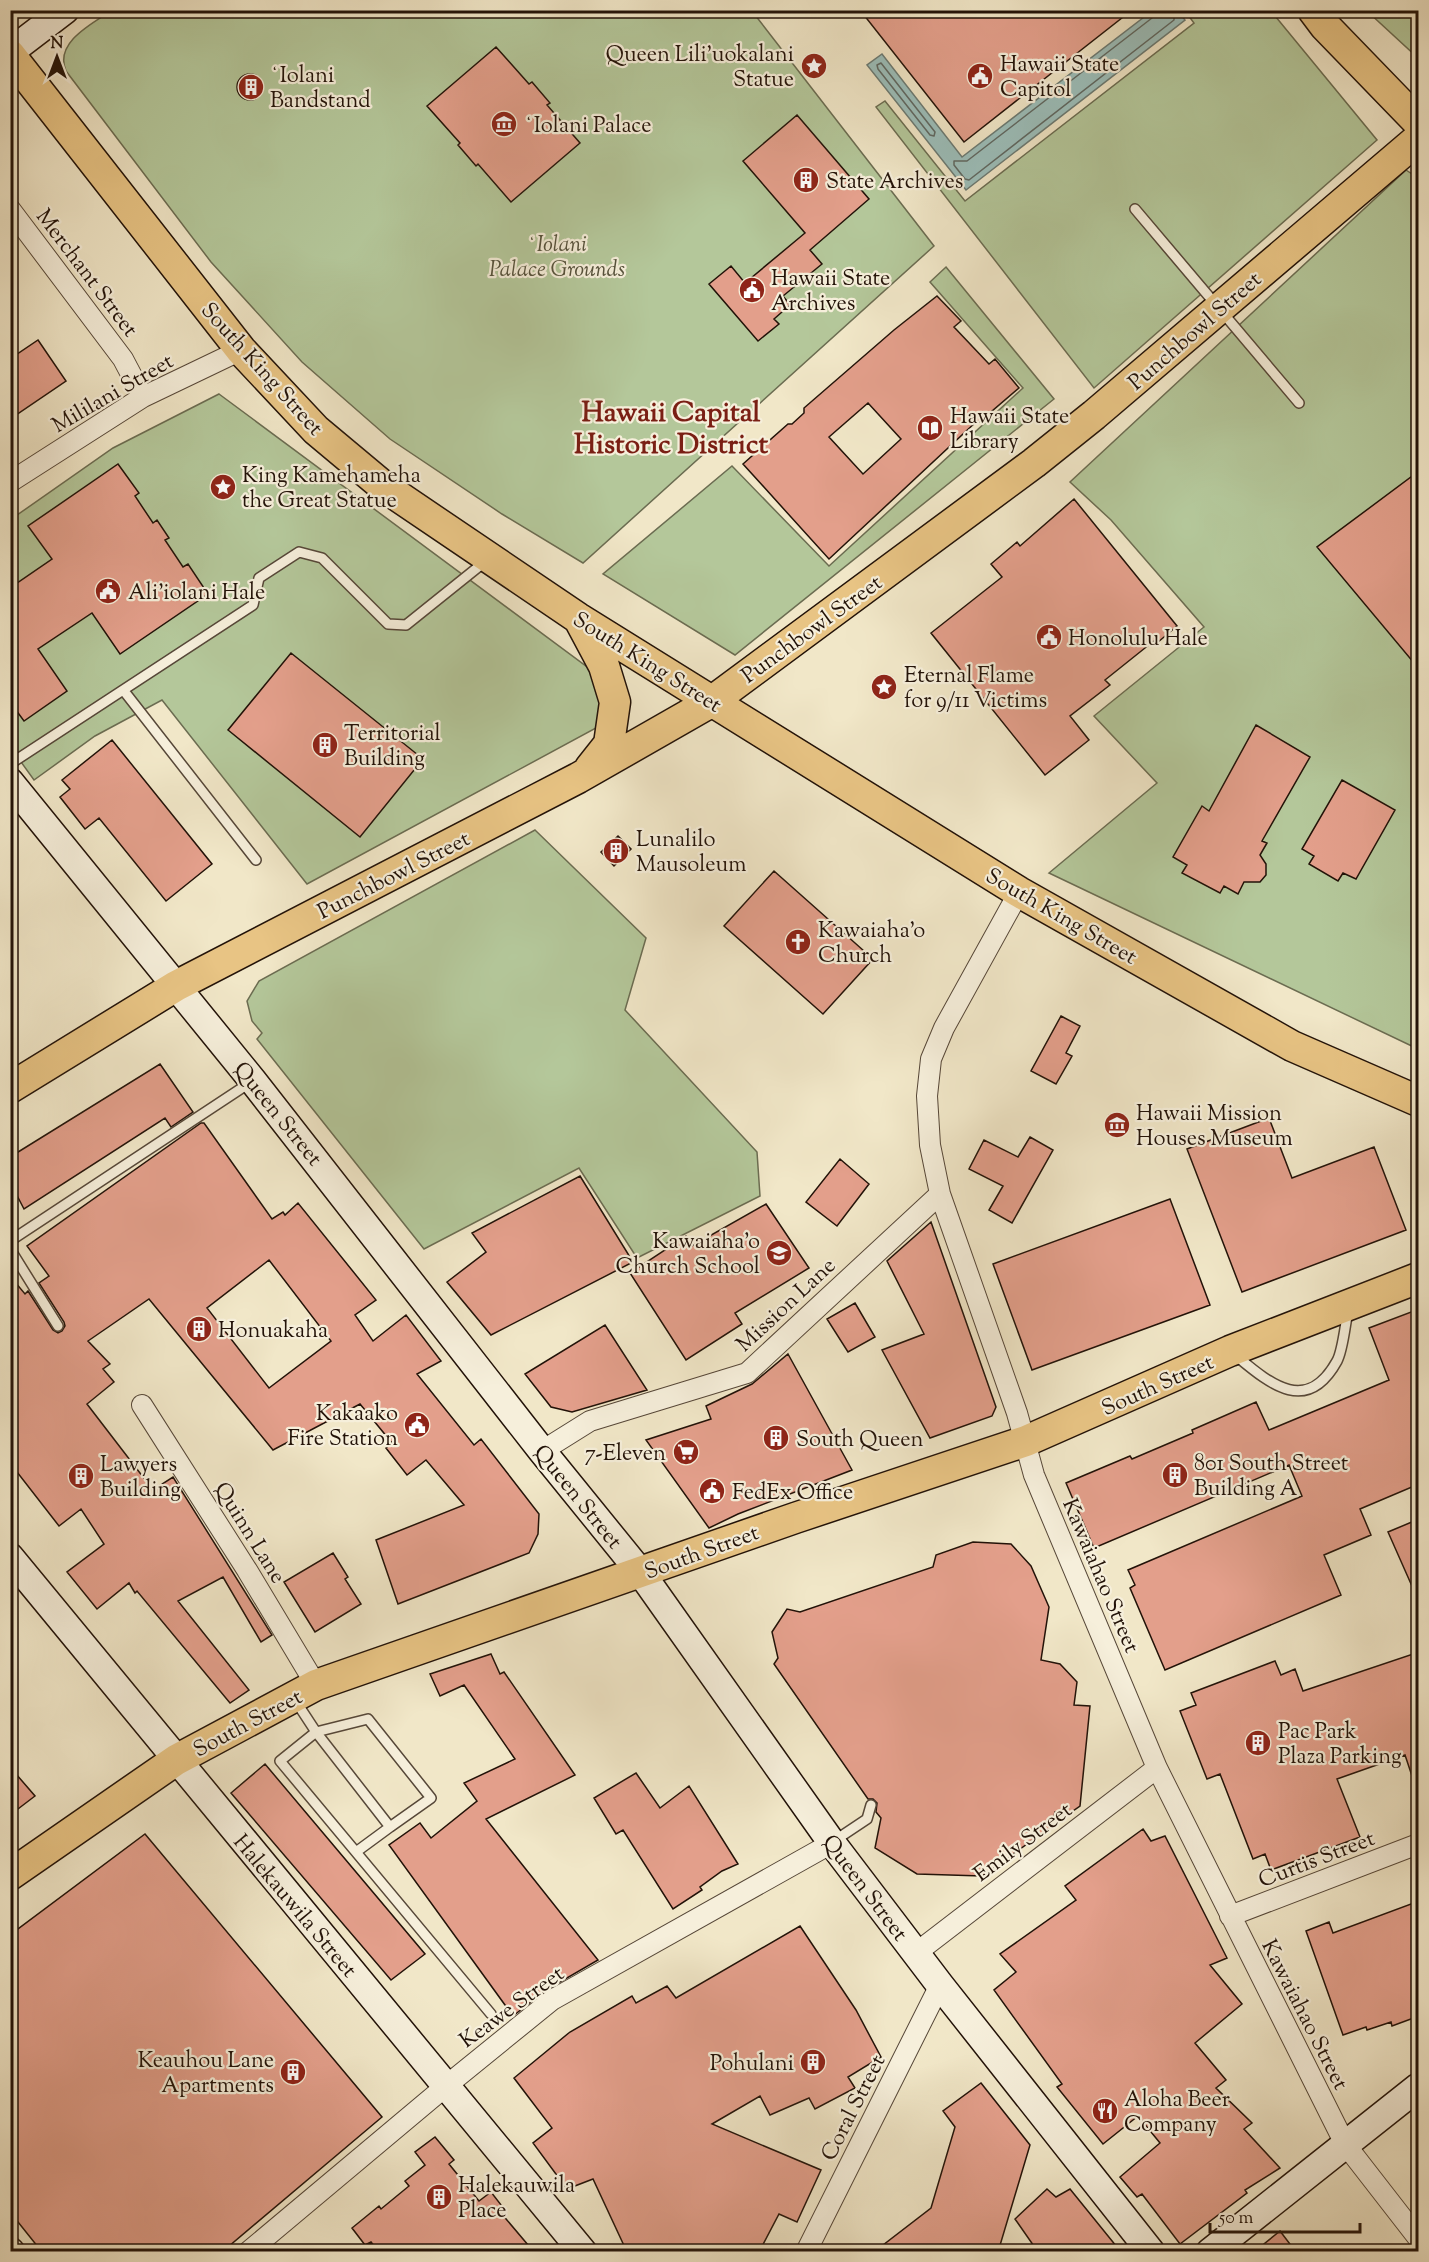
<svg xmlns="http://www.w3.org/2000/svg" width="1429" height="2262" viewBox="0 0 1429 2262" font-family="'Sorts Mill Goudy',serif">
<style>
.green{fill:#b4c79a;stroke:#6b6c51;stroke-width:1.5}
.water{fill:#9cbfbb;stroke:#6b7a73;stroke-width:1.5}
.lines{fill:none;stroke-linecap:round;stroke-linejoin:round}
.shore{stroke:#5f6862;stroke-width:1.5}
.building{fill:#e39f8b;stroke:#221208;stroke-width:1.5;fill-rule:evenodd}
.lane-casing{stroke:#564738;stroke-width:12}
.street-casing{stroke:#564738;stroke-width:22}
.secondary-casing{stroke:#221208;stroke-width:30}
.primary-casing{stroke:#221208;stroke-width:33}
.lane{stroke:#f6efdb;stroke-width:9}
.street{stroke:#f6efdb;stroke-width:20}
.secondary{stroke:#f6efdb;stroke-width:27}
.primary{stroke:#e8c484;stroke-width:30}
.labels{text-anchor:middle;stroke-width:4.5;stroke-linejoin:round;paint-order:stroke}
.poi-label{font-size:22px;fill:#221208;stroke:#f6efdb;text-anchor:start}
.park-label{font-size:22px;font-style:italic;fill:#55513b;stroke:#f6efdb}
.street-label{font-size:22px;fill:#221208;stroke:#f6efdb}
.district-label{font-size:28px;font-weight:bold;fill:#7a1f14;stroke:#f6efdb}
</style>
<rect width="100%" height="100%" fill="#f1e7c8"/>
<filter id="stains"><feTurbulence type="fractalNoise" baseFrequency=".00333" numOctaves="4"/><feColorMatrix values="0 0 0 0 .2 0 0 0 0 .09 0 0 0 0 .02 0 0 0 .5 -.17"/></filter>
<radialGradient id="worn" r=".72"><stop offset=".6" stop-color="#630" stop-opacity="0"/><stop offset="1" stop-color="#630" stop-opacity=".3"/></radialGradient>
<!-- green -->
<path class="green" d="M111,11H752L934,246L583,563L502,514L390,439L302,362L211,262L66,71C54,43 91,24 111,11Z
M1185,11H1271L1377,140L1094,388L876,107L885,101L965,201L1194,23Z
M1367,11H1418V58Z
M1406,170L1418,178V1049L1049,873L1157,783L1094,716L1204,627L1111,520L1070,482Z
M946,267L1054,399L735,655L603,574L732,466L829,566L1023,388L930,282Z
M219,394L602,678L607,703L596,728L307,884L162,700L95,736L34,780L11,748L10,520L113,448Z
M535,830L646,938L625,1010L757,1152L760,1196L637,1258L579,1168L424,1249L257,1039L262,1033L252,1021L247,1001L259,981Z"/>
<!-- water -->
<path class="water" d="M1152,11H1178L1185,20L966,190L867,65L882,54L962,157Z"/>
<g class="lines">
<!-- shore -->
<path class="shore" d="M1155,10L1152,18L967,161H954V165L965,179L969,180L1174,20V10
M881,63L935,132L934,136L930,135L878,69L877,65Z"/>
</g>
<!-- building -->
<path class="building" d="M860,10H1132L964,142Z
M496,47L529,84L532,82L550,103L547,105L580,143L511,202L478,164L476,166L458,145L460,143L427,106Z
M237 87a13 13 0 1 1 26 0a13 13 0 1 1-26 0Z
M797,115L869,199L810,250L822,264L783,296L790,305L774,319L779,324L758,341L709,284L731,266L745,283L805,233L743,161Z
M937,296L961,321L954,327L989,364L995,359L1019,388L978,423L977,421L829,559L743,464L788,424H792L804,413V408L894,330ZM868,403L901,439L863,474L829,437Z
M38,340L66,381L10,419V359Z
M118,464L139,493L135,496L153,523L157,520L169,538L165,540L183,567L188,564L208,594L120,654L92,613L38,649L67,691L24,721L10,702V588L52,559L28,526Z
M1419,471V669L1317,547Z
M1074,499L1177,626L1157,643L1155,640L1105,680L1110,685L1070,716L1089,740L1045,775L931,633L1002,577L991,564L1017,542L1020,546Z
M291,653L423,759L360,837L228,730Z
M1256,725L1310,757L1262,841L1267,843L1260,855L1266,864V875L1260,882H1244L1238,894L1224,886L1220,893L1182,873L1187,865L1173,857L1202,806L1209,811Z
M112,740L212,864L166,901L99,818L85,829L60,797L70,789L62,780Z
M1342,780L1395,810L1356,879L1343,873L1338,881L1309,864L1314,856L1302,849Z
M618,836L631,849L614,866L601,852Z
M774,871L873,959L823,1014L724,926Z
M1061,1016L1080,1026L1066,1053L1072,1056L1056,1084L1031,1071Z
M160,1064L193,1112L171,1127L165,1118L24,1209L10,1182V1157Z
M1269,1118L1292,1178L1374,1147L1406,1230L1242,1292L1187,1149Z
M201,1123H204L272,1219L283,1212L285,1215L298,1203L376,1300L355,1315L373,1341L406,1315L441,1361L417,1374L474,1445L481,1439L539,1514L538,1534L529,1553L398,1604L376,1540L464,1505L426,1460L407,1475L386,1448L392,1443L360,1404L273,1450L149,1299L88,1341L110,1364L103,1369L114,1382L87,1404L153,1490L173,1477L272,1635L261,1642L223,1577L178,1601L249,1690L230,1703L137,1591L135,1593L129,1583L97,1609L67,1572L104,1544L81,1509L59,1526L10,1463V1276L25,1294L28,1291L53,1330L58,1333L62,1331L65,1326L64,1322L39,1283L49,1276L27,1246ZM269,1260L331,1341L269,1388L207,1308Z
M1030,1137L1053,1150L1012,1223L989,1210L1003,1186L969,1169L984,1140L1018,1157Z
M840,1159L869,1184L837,1226L806,1202Z
M580,1176L633,1262L491,1335L447,1282L486,1252L472,1233Z
M1170,1199L1210,1305L1032,1370L993,1264Z
M766,1204L809,1268L735,1313L742,1324L686,1360L630,1273L686,1236L692,1246Z
M931,1222L996,1407L992,1416L930,1438L882,1350L924,1334L887,1261Z
M855,1303L875,1337L848,1352L827,1319Z
M1419,1309V1484L1360,1509L1371,1535L1324,1555L1341,1595L1165,1670L1130,1588L1135,1585L1128,1570L1302,1496L1289,1465L1094,1548L1066,1483L1130,1456L1132,1459L1193,1433L1192,1430L1256,1402L1269,1430L1389,1380L1369,1328Z
M605,1325L647,1390L572,1412L551,1407L525,1374Z
M788,1354L852,1470L738,1514L709,1528L646,1440L711,1419L706,1406L752,1384Z
M1419,1519V1602L1388,1532Z
M973,1542L1011,1544L1031,1566L1049,1607L1041,1660L1060,1664L1077,1682L1074,1705L1090,1706L1080,1806L1070,1813L1055,1812L1051,1827L982,1876L917,1874L875,1848L881,1818L876,1812L877,1803L873,1799H868L774,1664L778,1658L772,1632L787,1609L800,1612L933,1567L936,1555Z
M333,1553L348,1577L345,1579L361,1604L315,1632L284,1582Z
M1419,1652V1788H1416L1405,1755L1337,1779L1360,1837L1271,1870L1265,1854L1253,1859L1220,1774L1207,1779L1180,1711L1196,1705L1191,1693L1275,1661L1281,1675L1295,1669L1303,1691Z
M491,1654L500,1674L504,1672L575,1775L486,1819L598,1960L546,1990L513,2016L389,1845L420,1823L431,1838L477,1801L464,1783L515,1759L464,1685L440,1696L430,1674Z
M265,1764L425,1954L391,1980L231,1793Z
M10,1767L35,1796L10,1815Z
M636,1773L660,1808L689,1786L738,1864L722,1871L700,1887L702,1890L673,1909L623,1830L616,1834L594,1798Z
M1143,1829L1151,1841L1165,1836L1227,1958L1210,1965L1242,2004L1195,2043L1226,2080L1216,2088L1252,2123L1244,2129L1280,2168L1245,2190L1247,2193L1180,2244L1142,2194L1137,2197L1120,2177L1160,2143L1138,2116L1103,2144L1057,2087L1062,2084L994,1990L1016,1972L1000,1954L1076,1900L1065,1886Z
M145,1834L382,2117L222,2252H42L10,2212V1935Z
M1419,1901V1992L1413,1994L1419,2016L1392,2026L1391,2022L1367,2030L1366,2027L1343,2035L1306,1931L1329,1922L1333,1933Z
M800,1926L856,2010L881,2057L848,2077L855,2088L815,2109L809,2098L770,2115L760,2096L712,2124L821,2170L797,2222L779,2214L759,2252H627L593,2179L567,2189L533,2143L552,2128L514,2078L570,2032L632,1996L636,2003L667,1986L676,1998Z
M981,2083L1030,2145L998,2252H874L931,2208L955,2127L943,2111Z
M435,2137L454,2160L449,2164L479,2201L491,2192L505,2210L501,2213L534,2252H379L371,2242L365,2245L352,2228L379,2206L381,2209L409,2186L405,2181L425,2165L415,2152Z
M1047,2189L1056,2197L1070,2189L1121,2252H1038L1015,2219Z
M1280,2231L1296,2252H1254Z"/>
<g class="lines">
<!-- lane casing -->
<g class="lane-casing">
<path id="lane" d="M1135,209L1299,403
M124,691L256,860
M10,764L253,605L259,578L299,552L322,558L388,624L406,625L487,560
M10,1241L251,1082
M10,1249L58,1326
M1234,1354C1268,1382 1306,1417 1337,1361C1343,1350 1345,1325 1348,1311
M295,1700L316,1732L390,1827L431,1798L368,1719L316,1732L280,1761L491,2014
M834,1841L867,1819L871,1805
M356,1852L390,1827"/>
</g>
<!-- street casing -->
<g class="street-casing">
<path id="street" d="M10,209L123,359L143,397
M10,482L143,397L241,350
M1019,892L944,1028L931,1059L927,1096L930,1145L940,1194L1017,1413L1034,1475L1157,1768L1345,2144L1418,2238
M142,1405L247,1570L316,1685
M542,1451L590,1421L747,1373L940,1194
M1230,1916L1418,1844
M916,1953L1157,1768
M248,2252L446,2086L552,2000L832,1843
M806,2252L940,1985"/>
</g>
<!-- secondary casing -->
<g class="secondary-casing">
<path id="secondary" d="M10,52L65,10
M10,782L253,1081L542,1451L641,1573L832,1843L940,1985L1151,2252
M10,1557L583,2252
M10,2251L11,2252
M1210,2252L1418,2087"/>
</g>
<!-- primary casing -->
<g class="primary-casing">
<path id="primary" d="M1313,10L1325,26L1418,122
M10,55L241,350L316,430L383,486L578,618L1019,892L1292,1046L1418,1101
M580,621L604,666L615,702L609,744L590,768
M10,1088L176,986L578,778L711,702L1034,463L1094,415L1418,139
M10,1875L176,1760L316,1685L795,1518L1026,1441L1230,1351L1418,1278"/>
</g>
<!-- lane -->
<use href="#lane" class="lane"/>
<!-- street -->
<use href="#street" class="street"/>
<!-- secondary -->
<use href="#secondary" class="secondary"/>
<!-- primary -->
<use href="#primary" class="primary"/>
</g>
<!-- icons -->
<defs>
<g id="sight-disc" transform="scale(1.35)"><circle r="9.5" fill="#8f2418" stroke="#f6efdb"/><path d="M0-6L1.8-2.2L6-1.7L2.9 1.2L3.7 5.4L0 3.3L-3.7 5.4L-2.9 1.2L-6-1.7L-1.8-2.2Z" fill="#fff"/></g>
<g id="civic-disc" transform="scale(1.35)"><circle r="9.5" fill="#8f2418" stroke="#f6efdb"/><path d="M-.6-6.5H3V-4.5H.6V-3L4-1V1h2V6H-6V1h2V-1L-.6-3ZM-1.2 2.5V6h2.4V2.5Z" fill="#fff"/></g>
<g id="building-disc" transform="scale(1.35)"><circle r="9.5" fill="#8f2418" stroke="#f6efdb"/><path d="M-4-6H4V6H1V3H-1V6H-4ZM-2.5-4.3h1.7v1.8h-1.7ZM.8-4.3h1.7v1.8H.8ZM-2.5-1h1.7V.8h-1.7ZM.8-1h1.7V.8H.8Z" fill="#fff"/></g>
<g id="museum-disc" transform="scale(1.35)"><circle r="9.5" fill="#8f2418" stroke="#f6efdb"/><path d="M0-6L6-3V-2H-6V-3ZM-5-1h2V3h-2ZM-1-1h2V3h-2ZM3-1h2V3H3ZM-6 4H6V6H-6Z" fill="#fff"/></g>
<g id="library-disc" transform="scale(1.35)"><circle r="9.5" fill="#8f2418" stroke="#f6efdb"/><path d="M-6-4Q-3-5.5-.7-3.5V5Q-3 3-6 4ZM6-4Q3-5.5 .7-3.5V5Q3 3 6 4Z" fill="#fff"/></g>
<g id="church-disc" transform="scale(1.35)"><circle r="9.5" fill="#8f2418" stroke="#f6efdb"/><path d="M-1.2-6h2.4v3.5h3.3v2.4h-3.3V6h-2.4V-.1h-3.3v-2.4h3.3Z" fill="#fff"/></g>
<g id="school-disc" transform="scale(1.35)"><circle r="9.5" fill="#8f2418" stroke="#f6efdb"/><path d="M0-5L7-2L0 1L-7-2ZM-4 1L0 2.5L4 1V4Q0 6-4 4Z" fill="#fff"/></g>
<g id="supermarket-disc" transform="scale(1.35)"><circle r="9.5" fill="#8f2418" stroke="#f6efdb"/><path d="M-6-5.5h2.5l.6 2H6L4.5 2H-2.5L-4.4-4H-6ZM-1.5 3.2a1.3 1.3 0 1 0 .1 0ZM3 3.2a1.3 1.3 0 1 0 .1 0Z" fill="#fff"/></g>
<g id="restaurant-disc" transform="scale(1.35)"><circle r="9.5" fill="#8f2418" stroke="#f6efdb"/><path d="M-5-6h1v4h1v-4h1v4h1v-4h1v5L-1.5 .5V6h-2V.5L-5-1ZM5-6V6H3V1.5H1.5Q1.5-4 5-6Z" fill="#fff"/></g>
</defs>
<g fill-rule="evenodd">
<use href="#sight-disc" x="814" y="66"/>
<use href="#civic-disc" x="980" y="76"/>
<use href="#building-disc" x="251" y="87"/>
<use href="#museum-disc" x="504" y="124"/>
<use href="#building-disc" x="806" y="180"/>
<use href="#civic-disc" x="752" y="290"/>
<use href="#library-disc" x="930" y="428"/>
<use href="#sight-disc" x="223" y="487"/>
<use href="#civic-disc" x="108" y="591"/>
<use href="#civic-disc" x="1049" y="637"/>
<use href="#sight-disc" x="884" y="687"/>
<use href="#building-disc" x="325" y="745"/>
<use href="#building-disc" x="616" y="851"/>
<use href="#church-disc" x="798" y="942"/>
<use href="#museum-disc" x="1117" y="1125"/>
<use href="#school-disc" x="779" y="1253"/>
<use href="#building-disc" x="199" y="1329"/>
<use href="#civic-disc" x="417" y="1425"/>
<use href="#building-disc" x="776" y="1438"/>
<use href="#supermarket-disc" x="686" y="1452"/>
<use href="#building-disc" x="1175" y="1475"/>
<use href="#building-disc" x="81" y="1476"/>
<use href="#civic-disc" x="712" y="1491"/>
<use href="#building-disc" x="1258" y="1743"/>
<use href="#building-disc" x="813" y="2062"/>
<use href="#building-disc" x="293" y="2072"/>
<use href="#restaurant-disc" x="1105" y="2111"/>
<use href="#building-disc" x="439" y="2197"/>
</g>
<g class="labels">
<!-- poi labels -->
<g class="poi-label">
<text x="794" y="61" text-anchor="end">Queen Lili'uokalani<tspan x="794" dy="25">Statue</tspan></text>
<text x="1000" y="71">Hawaii State<tspan x="1000" dy="25">Capitol</tspan></text>
<text x="270" y="82">ʻIolani<tspan x="270" dy="25">Bandstand</tspan></text>
<text x="524" y="132">ʻIolani Palace</text>
<text x="826" y="188">State Archives</text>
<text x="771" y="285">Hawaii State<tspan x="771" dy="25">Archives</tspan></text>
<text x="950" y="423">Hawaii State<tspan x="950" dy="25">Library</tspan></text>
<text x="242" y="482">King Kamehameha<tspan x="242" dy="25">the Great Statue</tspan></text>
<text x="128" y="599">Ali'iolani Hale</text>
<text x="1068" y="645">Honolulu Hale</text>
<text x="904" y="682">Eternal Flame<tspan x="904" dy="25">for 9/11 Victims</tspan></text>
<text x="344" y="740">Territorial<tspan x="344" dy="25">Building</tspan></text>
<text x="636" y="846">Lunalilo<tspan x="636" dy="25">Mausoleum</tspan></text>
<text x="818" y="937">Kawaiaha'o<tspan x="818" dy="25">Church</tspan></text>
<text x="1136" y="1120">Hawaii Mission<tspan x="1136" dy="25">Houses Museum</tspan></text>
<text x="760" y="1248" text-anchor="end">Kawaiaha'o<tspan x="760" dy="25">Church School</tspan></text>
<text x="218" y="1337">Honuakaha</text>
<text x="398" y="1420" text-anchor="end">Kakaako<tspan x="398" dy="25">Fire Station</tspan></text>
<text x="796" y="1446">South Queen</text>
<text x="666" y="1460" text-anchor="end">7-Eleven</text>
<text x="1194" y="1470">801 South Street<tspan x="1194" dy="25">Building A</tspan></text>
<text x="100" y="1471">Lawyers<tspan x="100" dy="25">Building</tspan></text>
<text x="732" y="1499">FedEx Office</text>
<text x="1278" y="1738">Pac Park<tspan x="1278" dy="25">Plaza Parking</tspan></text>
<text x="274" y="2067" text-anchor="end">Keauhou Lane<tspan x="274" dy="25">Apartments</tspan></text>
<text x="794" y="2070" text-anchor="end">Pohulani</text>
<text x="1124" y="2106">Aloha Beer<tspan x="1124" dy="25">Company</tspan></text>
<text x="458" y="2192">Halekauwila<tspan x="458" dy="25">Place</tspan></text>
</g>
<!-- park labels -->
<g class="park-label">
<text x="557" y="251">ʻIolani<tspan x="557" dy="25">Palace Grounds</tspan></text>
</g>
<!-- street labels -->
<g class="street-label">
<text transform="translate(88 272) rotate(53)" y="8">Merchant Street</text>
<text transform="translate(1194 330) rotate(-41)" y="8">Punchbowl Street</text>
<text transform="translate(263 368) rotate(48)" y="8">South King Street</text>
<text transform="translate(112 392) rotate(-30)" y="8">Mililani Street</text>
<text transform="translate(811 628) rotate(-36)" y="8">Punchbowl Street</text>
<text transform="translate(648 661) rotate(32)" y="8">South King Street</text>
<text transform="translate(393 874) rotate(-27)" y="8">Punchbowl Street</text>
<text transform="translate(1062 915) rotate(30)" y="8">South King Street</text>
<text transform="translate(279 1113) rotate(51)" y="8">Queen Street</text>
<text transform="translate(785 1304) rotate(-43)" y="8">Mission Lane</text>
<text transform="translate(1157 1384) rotate(-24)" y="8">South Street</text>
<text transform="translate(579 1496) rotate(51)" y="8">Queen Street</text>
<text transform="translate(251 1532) rotate(58)" y="8">Quinn Lane</text>
<text transform="translate(701 1551) rotate(-20)" y="8">South Street</text>
<text transform="translate(1102 1575) rotate(67)" y="8">Kawaiahao Street</text>
<text transform="translate(247 1722) rotate(-28)" y="8">South Street</text>
<text transform="translate(1022 1841) rotate(-37)" y="8">Emily Street</text>
<text transform="translate(1316 1858) rotate(-21)" y="8">Curtis Street</text>
<text transform="translate(866 1887) rotate(53)" y="8">Queen Street</text>
<text transform="translate(296 1905) rotate(50)" y="8">Halekauwila Street</text>
<text transform="translate(511 2006) rotate(-36)" y="8">Keawe Street</text>
<text transform="translate(1306 2014) rotate(63)" y="8">Kawaiahao Street</text>
<text transform="translate(852 2107) rotate(-63)" y="8">Coral Street</text>
</g>
<!-- district labels -->
<g class="district-label">
<text x="671" y="421">Hawaii Capital<tspan x="671" dy="32">Historic District</tspan></text>
</g>
</g>
<!-- margin -->
<rect width="1429" height="2262" fill="none" stroke="#f1e7c8" stroke-width="36"/>
<rect x="12" y="12" width="1405" height="2238" fill="none" stroke="#221208" stroke-width="3"/>
<rect x="18" y="18" width="1393" height="2226" fill="none" stroke="#221208" stroke-width="1.5"/>
<!-- north arrow -->
<g transform="translate(57 57)" stroke="#f6efdb" stroke-width="4.5" paint-order="stroke">
<path d="M0-4.5L10 22L0 15L-10 22Z" fill="#221208"/>
<text y="-9" font-size="16" font-weight="bold" text-anchor="middle" fill="#221208">N</text>
</g>
<!-- scale -->
<path d="M1210 2223v9h150v-9" fill="none" stroke="#221208" stroke-width="3"/>
<text x="1219" y="2223" font-size="18" fill="#221208" stroke="#f6efdb" stroke-width="4.5" paint-order="stroke">50 m</text>
<rect width="100%" height="100%" filter="url(#stains)"/>
<rect width="100%" height="100%" fill="url(#worn)"/>
</svg>
